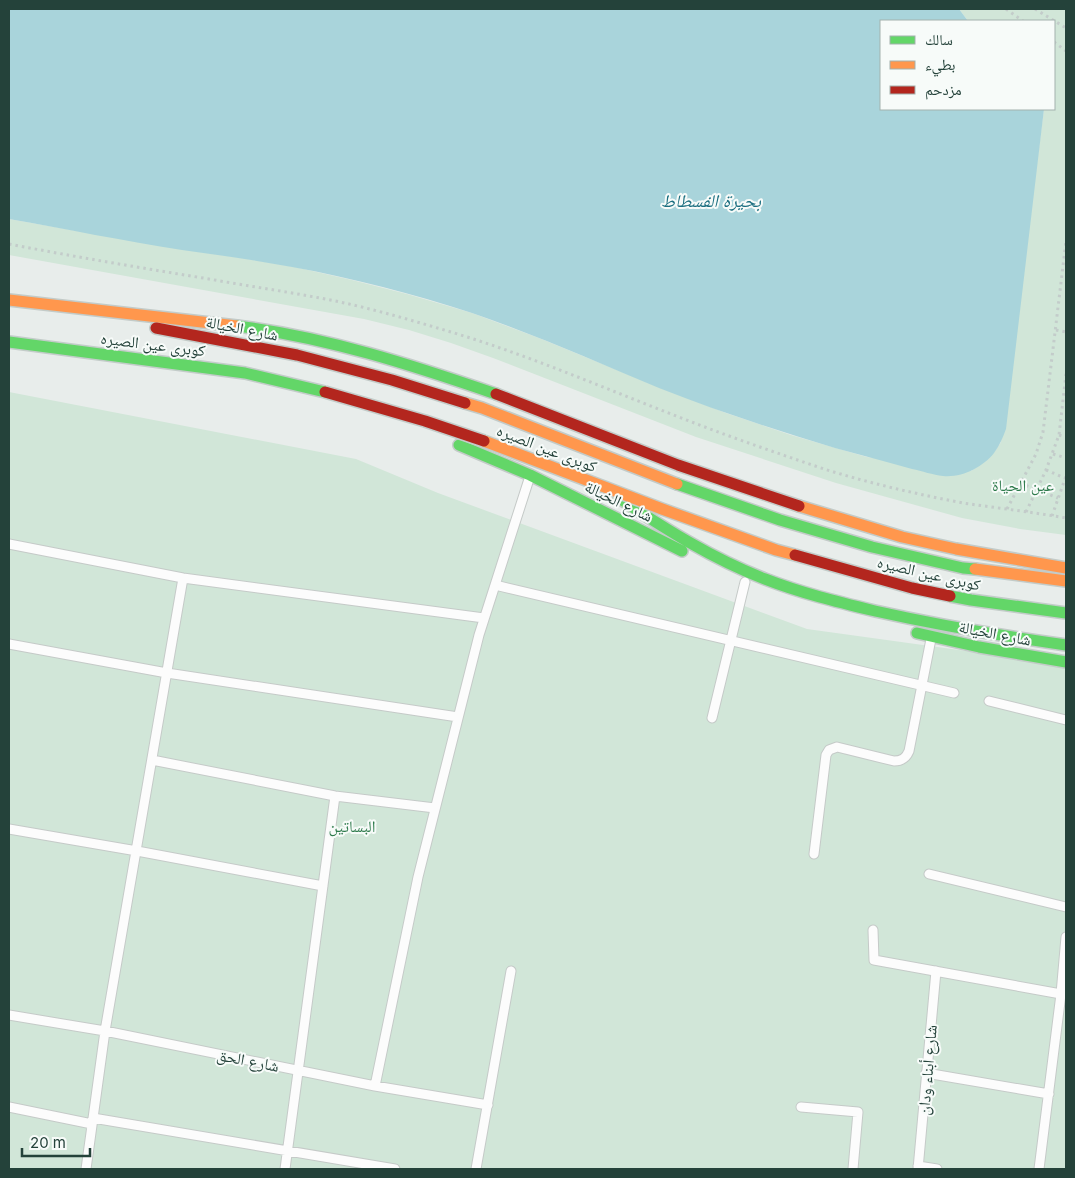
<svg xmlns="http://www.w3.org/2000/svg" width="1075" height="1178" viewBox="0 0 1075 1178" font-family="Inter,'Noto Naskh Arabic',sans-serif">
<style>
.green{fill:#d1e6d8}
.water{fill:#a9d4db}
.lines{fill:none;stroke-linecap:round;stroke-linejoin:round}
.lane-casing{stroke:#c5cac8;stroke-width:11}
.fast-casing{stroke:#c3cbc8;stroke-width:14}
.slow-casing{stroke:#c3cbc8;stroke-width:14}
.jam-casing{stroke:#c3cbc8;stroke-width:14}
.path{stroke:#c3ccca;stroke-width:3;stroke-dasharray:2.5 4;stroke-linecap:butt}
.lane{stroke:#fcfcfc;stroke-width:9}
.fast{stroke:#63d668;stroke-width:11}
.slow{stroke:#ff974d;stroke-width:11}
.jam{stroke:#b3261e;stroke-width:11}
.fast-bridge-casing{stroke:#c3ccc9;stroke-width:14;stroke-linecap:butt}
.slow-bridge-casing{stroke:#c3ccc9;stroke-width:14;stroke-linecap:butt}
.jam-bridge-casing{stroke:#c3ccc9;stroke-width:14;stroke-linecap:butt}
.fast-bridge{stroke:#63d668;stroke-width:11}
.slow-bridge{stroke:#ff974d;stroke-width:11}
.jam-bridge{stroke:#b3261e;stroke-width:11}
.labels{text-anchor:middle;stroke-width:4;stroke-linejoin:round;paint-order:stroke}
.street-label{font-size:16px;fill:#24423a;stroke:#f7fbf9}
.park-label{font-size:16px;fill:#2d7a4b;stroke:#f7fbf9}
.water-label{font-size:18px;font-style:italic;fill:#1c6f80;stroke:#f7fbf9}
</style>
<rect width="100%" height="100%" fill="#e8edeb"/>
<!-- green -->
<path class="green" d="M959,9H1066V535L1020,529L962,518L836,483L696,437L493,358L451,343L409,330L364,319L9,255V219L180,249L242,258L295,267L352,280L407,294L472,313L539,338L661,388L726,413L791,435L867,457L971,471C984,463 993,455 1001,442L1044,109H1054V21H968Z
M9,392L356,459L438,493L807,629L988,654L1066,661V1169H9Z"/>
<!-- water -->
<path class="water" d="M9,9H959L968,21H881V109H1044L1006,429C1003,437 1000,445 994,453C983,467 962,478 943,476C933,475 922,471 912,469C887,462 861,455 835,448C776,430 717,411 659,388C597,362 536,335 472,313C413,294 353,278 292,267C255,260 218,255 182,250C124,241 66,229 9,219Z"/>
<g class="lines">
<!-- lane casing -->
<g class="lane-casing">
<path id="lane" d="M9,544L183,578L484,618
M495,585L954,693
M9,644L167,673L458,717
M989,701L1066,720
M712,718L745,582
M152,760L335,796L435,808
M9,829L137,851L323,886
M814,854L826,755L829,750L837,747L894,761C902,761 906,758 909,751L931,639
M929,874L1066,907
M873,930L874,960L1061,994
M9,1015L105,1031L375,1086L488,1105
M926,1073L1049,1094
M375,1086L418,877L479,635L530,476
M9,1107L92,1124
M801,1107L858,1112L853,1169
M93,1118L395,1169
M918,1166L937,1169
M86,1169L105,1031L183,578
M285,1169L335,796
M476,1169L511,971
M918,1169L936,971
M1039,1169L1061,994L1066,937"/>
</g>
<!-- fast casing -->
<g class="fast-casing">
<path id="fast" d="M237,326C326,337 412,365 496,394
M459,445L530,475L682,551
M677,484L780,520L872,547L963,568L975,569
M619,498C665,529 713,559 765,579C801,593 838,602 875,611C938,625 1002,636 1066,645
M917,633L979,647L1066,662"/>
</g>
<!-- slow casing -->
<g class="slow-casing">
<path id="slow" d="M9,300L237,326
M465,403L482,408L677,484
M799,506L902,537L956,549L1066,568
M975,569L1066,581"/>
</g>
<!-- jam casing -->
<g class="jam-casing">
<path id="jam" d="M156,328L297,355L392,380L465,403
M496,394L678,465L799,506"/>
</g>
<!-- path -->
<path class="path" d="M1006,9L1023,21
M1035,9L1066,28
M1054,42L1066,51
M9,244C76,257 142,268 209,279C253,287 297,293 340,302C377,310 414,321 451,332C531,356 606,389 684,419C730,437 777,453 824,469C869,483 916,494 963,503C997,508 1032,512 1066,518
M1056,330L1066,332
M1059,435L1066,437
M1053,454L1066,458
M1046,470L1065,478
M1020,483L1058,498
M1007,509L1036,454L1043,432L1066,241
M1026,512L1046,470L1059,435L1066,374
M1052,516L1066,476"/>
<!-- lane -->
<use href="#lane" class="lane"/>
<!-- fast -->
<use href="#fast" class="fast"/>
<!-- slow -->
<use href="#slow" class="slow"/>
<!-- jam -->
<use href="#jam" class="jam"/>
<!-- fast-bridge casing -->
<g class="fast-bridge-casing">
<path id="fast-bridge" d="M9,342L245,373L325,392
M950,596L971,600L1066,613"/>
</g>
<!-- slow-bridge casing -->
<g class="slow-bridge-casing">
<path id="slow-bridge" d="M484,441L662,509L776,550L795,555"/>
</g>
<!-- jam-bridge casing -->
<g class="jam-bridge-casing">
<path id="jam-bridge" d="M325,392L425,421L484,441
M795,555L912,588L950,596"/>
</g>
<!-- fast-bridge -->
<use href="#fast-bridge" class="fast-bridge"/>
<!-- slow-bridge -->
<use href="#slow-bridge" class="slow-bridge"/>
<!-- jam-bridge -->
<use href="#jam-bridge" class="jam-bridge"/>
</g>
<g class="labels">
<!-- street labels -->
<g class="street-label">
<text transform="translate(242 328) rotate(11)" y="6">شارع الخيالة</text>
<text transform="translate(153 344) rotate(7)" y="6">كوبرى عين الصيره</text>
<text transform="translate(547 448) rotate(21)" y="6">كوبرى عين الصيره</text>
<text transform="translate(619 501) rotate(26)" y="6">شارع الخيالة</text>
<text transform="translate(929 573) rotate(13)" y="6">كوبرى عين الصيره</text>
<text transform="translate(995 633) rotate(11)" y="6">شارع الخيالة</text>
<text transform="translate(248 1060) rotate(11)" y="6">شارع الحق</text>
<text transform="translate(927 1070) rotate(-85)" y="6">شارع أبناء ودان</text>
</g>
<!-- park labels -->
<g class="park-label">
<text x="1023" y="491">عين الحياة</text>
<text x="352" y="832">البساتين</text>
</g>
<!-- water labels -->
<g class="water-label">
<text x="711" y="207">بحيرة الفسطاط</text>
</g>
</g>
<!-- border -->
<rect width="1075" height="1178" fill="none" stroke="#24423a" stroke-width="20"/>
<!-- legend -->
<rect x="880" y="20" width="175" height="90" fill="#f7fbf9" stroke="#a3b1ad"/>
<rect x="890" y="36" width="25" height="8" fill="#63d668" stroke="#a3b1ad"/>
<text x="925" y="45" font-size="15" fill="#24423a">سالك</text>
<rect x="890" y="61" width="25" height="8" fill="#ff974d" stroke="#a3b1ad"/>
<text x="925" y="70" font-size="15" fill="#24423a">بطيء</text>
<rect x="890" y="86" width="25" height="8" fill="#b3261e" stroke="#a3b1ad"/>
<text x="925" y="95" font-size="15" fill="#24423a">مزدحم</text>
<!-- scale -->
<path d="M22 1148v8h68v-8" fill="none" stroke="#24423a" stroke-width="2.5"/>
<text x="30" y="1148" font-size="15" fill="#24423a" stroke="#f7fbf9" stroke-width="4" paint-order="stroke">20 m</text>
</svg>
